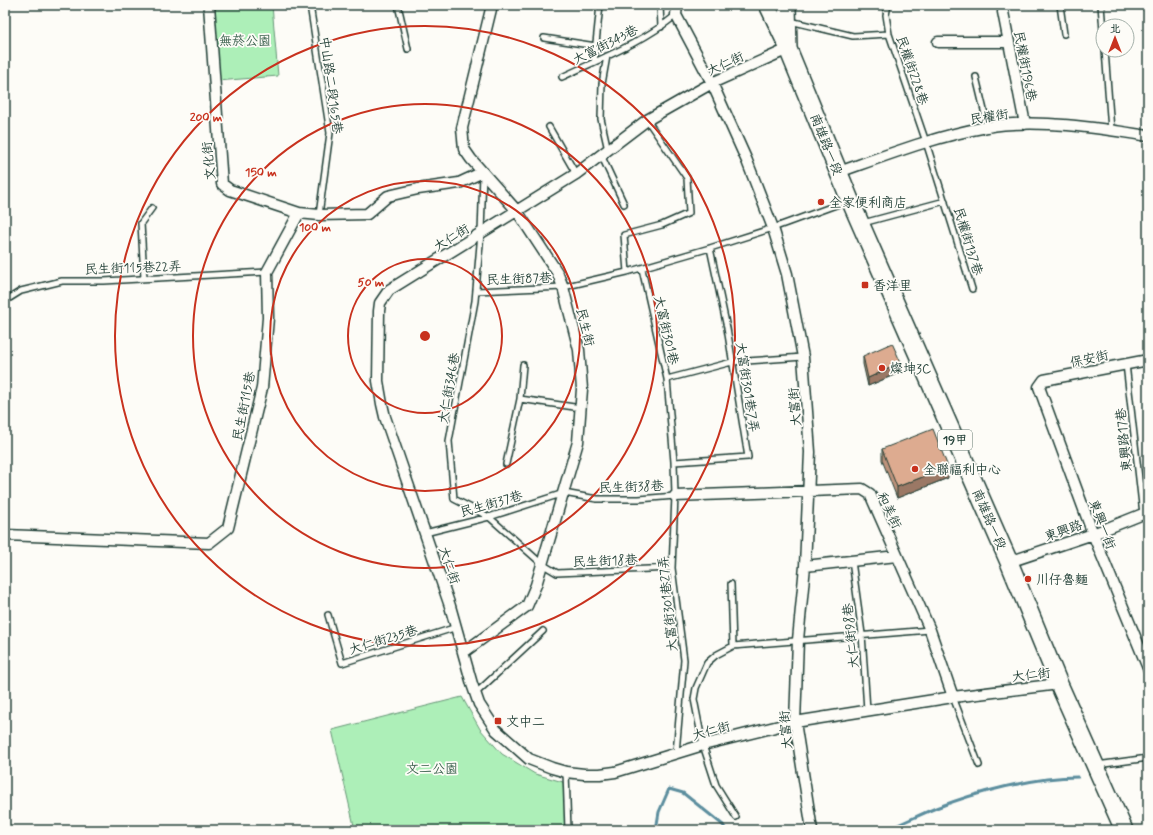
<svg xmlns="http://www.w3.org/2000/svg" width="1153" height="835" viewBox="0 0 1153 835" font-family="Mynerve,'LXGW WenKai TC',sans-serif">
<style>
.green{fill:#adefb8;stroke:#669676}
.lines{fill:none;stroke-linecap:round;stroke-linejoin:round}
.stream{stroke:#5c8e9e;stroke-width:3}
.lane-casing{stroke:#1f3d34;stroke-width:8}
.street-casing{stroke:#1f3d34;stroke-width:13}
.secondary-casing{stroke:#1f3d34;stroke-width:18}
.primary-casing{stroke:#1f3d34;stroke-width:20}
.lane{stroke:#fdfcf7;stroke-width:5}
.street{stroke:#fdfcf7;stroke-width:10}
.secondary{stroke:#fdfcf7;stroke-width:15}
.primary{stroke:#fdfcf7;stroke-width:17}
.wall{fill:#be937c;stroke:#1f3d34}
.shaded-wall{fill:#9b7865;stroke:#1f3d34}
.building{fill:#ddab90;stroke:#1f3d34}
.ring{fill:none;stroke:#c8321e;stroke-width:2}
.poi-dot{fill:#c8321e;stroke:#fdfcf7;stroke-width:1.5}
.labels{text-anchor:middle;stroke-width:3.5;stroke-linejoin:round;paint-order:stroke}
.shield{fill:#fdfcf7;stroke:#62766e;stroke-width:1}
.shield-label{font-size:12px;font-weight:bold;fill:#1f3d34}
.park-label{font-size:13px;fill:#3b614e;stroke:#fdfcf7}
.street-label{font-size:13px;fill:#1f3d34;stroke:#fdfcf7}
.poi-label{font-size:13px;fill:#1f3d34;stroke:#fdfcf7;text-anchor:start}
.centre{fill:#c8321e;stroke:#fdfcf7;stroke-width:2}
.ring-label{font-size:12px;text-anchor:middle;font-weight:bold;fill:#c8321e;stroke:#fdfcf7;stroke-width:3.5;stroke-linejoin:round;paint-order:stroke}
</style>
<rect width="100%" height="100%" fill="#fdfcf7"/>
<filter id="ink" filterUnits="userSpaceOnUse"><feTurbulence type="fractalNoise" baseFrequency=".025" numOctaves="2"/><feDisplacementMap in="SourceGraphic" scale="8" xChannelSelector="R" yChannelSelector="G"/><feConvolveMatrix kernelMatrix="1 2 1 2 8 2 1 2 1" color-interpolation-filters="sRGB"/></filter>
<g filter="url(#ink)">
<!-- green -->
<path class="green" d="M211,5H272L278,76L217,81Z
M462,697L480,729L502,754L535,774L563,782L572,830H355L332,730Z"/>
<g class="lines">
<!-- stream -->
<path class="stream" d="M656,830L659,812L669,789L683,793L723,825L726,830
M886,830C903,823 919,815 936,808C977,792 1034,777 1078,777"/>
<!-- lane casing -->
<g class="lane-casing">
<path id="lane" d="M310,5L330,133L319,215
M398,5L408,49
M660,5L661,27
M888,5L886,15L889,34L926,142L972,289
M1060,5L1064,34
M1101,5L1103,31
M790,21L853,36L889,34
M544,38L596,46
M1105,50L1111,130
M607,56L602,84L601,119L608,150L603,159L624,204
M594,62L600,5
M562,77C600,59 644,42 676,15
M976,77L988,127
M549,127L576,174
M483,173L481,233L475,301L449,441L454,499L489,517L542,564L557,573L672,568
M863,223L945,201
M642,269L667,379L732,362L803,357
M627,272L624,235L662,225L689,213L687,178L647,120
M144,278L141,223L152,208
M476,291L563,287L627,272L710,248L773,228L847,201
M5,301L21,291L62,281H104L267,272
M1126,364L1143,514
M667,379L674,462L675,496L672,568L684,660L676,753
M520,399L523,365
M674,462L748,457L727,328L710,248
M506,464L520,399L581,408
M425,533L489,517L564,493L597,499H639L675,496
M852,561L862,634L867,710
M731,584L733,646
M328,615L342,663L457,627
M475,694L543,631
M953,697L979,765
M1097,765L1148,758
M566,772L568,830
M736,817L716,785L703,745L694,699L696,688L707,663L716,655L733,646L930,630"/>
</g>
<!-- street casing -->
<g class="street-casing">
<path id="street" d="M209,5L222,184L230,190L299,213L319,215L367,214L388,196L418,189L459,183L483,172
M677,5L676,15L712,83L747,161L773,228L787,274L803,357L810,452L805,566L798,640L795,722L812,830
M1003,12L1025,124
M938,42H1009
M788,49L712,83L647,120L576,174L389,290L380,303L379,311L378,381L382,404L385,417L450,606L472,684L479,704L496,730L529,759L552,768L566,772L584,774H600L615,772L703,745L795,722L953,697L1059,684
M839,172C887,155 936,136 987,127C1035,118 1100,128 1148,136
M1148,360L1044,380L1039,387L1093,534L1148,668
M675,496L862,489L870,494L930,630L953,697
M5,535L209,543L228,528L262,388L268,318L267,272L299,213
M1009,562L1093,534L1143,514L1148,513
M805,566L897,556
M464,652L527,606L536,585L578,442L582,389L579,350L563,287L557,272L517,211L471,159L464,149L462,128L492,5"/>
</g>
<!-- secondary casing -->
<g class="secondary-casing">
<path id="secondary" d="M767,5L788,49"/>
</g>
<!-- primary casing -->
<g class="primary-casing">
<path id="primary" d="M787,5L788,49L850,200L1009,562L1059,684L1124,830"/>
</g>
<!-- lane -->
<use href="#lane" class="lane"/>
<!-- street -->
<use href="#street" class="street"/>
<!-- secondary -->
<use href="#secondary" class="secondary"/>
<!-- primary -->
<use href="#primary" class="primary"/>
</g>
<!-- wall -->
<path class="wall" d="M863,356L901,372L868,386L863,364Z
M882,449L948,478L897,498L882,460Z"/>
<!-- shaded-wall -->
<path class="shaded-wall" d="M901,363V372L868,386V378Z
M948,467V478L897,498V487Z"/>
<!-- building -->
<path class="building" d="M892,343L901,363L868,378L863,356Z
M933,429L948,467L897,487L882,449Z"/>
</g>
<!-- distance rings -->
<g class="ring">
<circle cx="425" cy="336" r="77"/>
<circle cx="425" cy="336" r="155"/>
<circle cx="425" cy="336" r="232"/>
<circle cx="425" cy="336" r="310"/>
</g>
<!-- markers -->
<g class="poi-dot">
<circle cx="821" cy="202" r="4"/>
<rect x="861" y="281" width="8" height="8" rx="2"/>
<circle cx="882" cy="368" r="4"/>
<circle cx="915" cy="469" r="4"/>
<circle cx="1028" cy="579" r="4"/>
<rect x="494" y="717" width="8" height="8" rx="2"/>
</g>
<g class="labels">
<!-- shield labels -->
<rect class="shield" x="938" y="430" width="34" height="20" rx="3"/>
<g class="shield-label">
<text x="955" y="444">19甲</text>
</g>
<!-- park labels -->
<g class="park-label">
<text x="245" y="45">無菸公園</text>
<text x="432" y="773">文二公園</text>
</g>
<!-- street labels -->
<g class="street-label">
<text transform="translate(605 44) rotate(-27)" y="5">大富街343巷</text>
<text transform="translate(725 63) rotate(-25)" y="5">大仁街</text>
<text transform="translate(1026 66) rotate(79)" y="5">民權街196巷</text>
<text transform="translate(913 70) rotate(71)" y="5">民權街228巷</text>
<text transform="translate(332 85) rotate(82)" y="5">中山路二段165巷</text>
<text transform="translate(989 116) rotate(-9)" y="5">民權街</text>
<text transform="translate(827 144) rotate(68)" y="5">南雄路一段</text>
<text transform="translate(208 161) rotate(-96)" y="5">文化街</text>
<text transform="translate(451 237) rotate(-32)" y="5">大仁街</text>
<text transform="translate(969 241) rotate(73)" y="5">民權街137巷</text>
<text transform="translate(133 267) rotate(-2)" y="5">民生街115巷22弄</text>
<text transform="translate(519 278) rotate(-2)" y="5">民生街87巷</text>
<text transform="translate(586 327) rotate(76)" y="5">民生街</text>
<text transform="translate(667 330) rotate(77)" y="5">大富街301巷</text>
<text transform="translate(1089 358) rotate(-12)" y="5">保安街</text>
<text transform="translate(748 387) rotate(81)" y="5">大富街301巷7弄</text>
<text transform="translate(448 388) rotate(-80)" y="5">大仁街346巷</text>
<text transform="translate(243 406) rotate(-79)" y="5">民生街115巷</text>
<text transform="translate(794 407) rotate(-95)" y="5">大富街</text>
<text transform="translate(1123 440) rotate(-96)" y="5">東興路17巷</text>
<text transform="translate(631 486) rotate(-2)" y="5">民生街38巷</text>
<text transform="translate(491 503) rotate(-16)" y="5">民生街37巷</text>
<text transform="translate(890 510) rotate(64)" y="5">和美街</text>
<text transform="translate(990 519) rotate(66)" y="5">南雄路一段</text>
<text transform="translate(1103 524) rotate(69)" y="5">東興一街</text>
<text transform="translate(1063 530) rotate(-19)" y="5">東興路</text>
<text transform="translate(605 560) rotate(-2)" y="5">民生街18巷</text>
<text transform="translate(450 565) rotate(71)" y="5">大仁街</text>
<text transform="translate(667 604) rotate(-96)" y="5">大富街301巷27弄</text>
<text transform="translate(850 636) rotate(-96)" y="5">大仁街98巷</text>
<text transform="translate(383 639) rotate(-17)" y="5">大仁街235巷</text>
<text transform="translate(1031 674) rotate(-7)" y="5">大仁街</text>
<text transform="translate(711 730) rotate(-15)" y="5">大仁街</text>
<text transform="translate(785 730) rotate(-95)" y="5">大富街</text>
</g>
<!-- poi labels -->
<g class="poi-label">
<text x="829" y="207">全家便利商店</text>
<text x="873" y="290">香洋里</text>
<text x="890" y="373">燦坤3C</text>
<text x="923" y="474">全聯福利中心</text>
<text x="1036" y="584">川仔魯麵</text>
<text x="506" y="726">文中二</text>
</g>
</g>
<circle cx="425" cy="336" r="6" class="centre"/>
<g class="ring-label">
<text x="206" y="121">200 m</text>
<text x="261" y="176">150 m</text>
<text x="315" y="231">100 m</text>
<text x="371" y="286">50 m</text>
</g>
<!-- margin -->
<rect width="1153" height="835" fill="none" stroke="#fdfcf7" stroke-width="20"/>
<rect x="10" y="10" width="1133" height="815" fill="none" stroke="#1f3d34" stroke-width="1.5" filter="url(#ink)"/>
<!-- north arrow -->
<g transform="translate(1115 38)"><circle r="19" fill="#fdfcf7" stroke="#a4b0a9"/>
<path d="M0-3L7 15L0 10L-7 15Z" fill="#c8321e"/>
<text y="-6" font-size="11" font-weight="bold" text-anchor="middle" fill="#1f3d34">北</text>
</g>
</svg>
